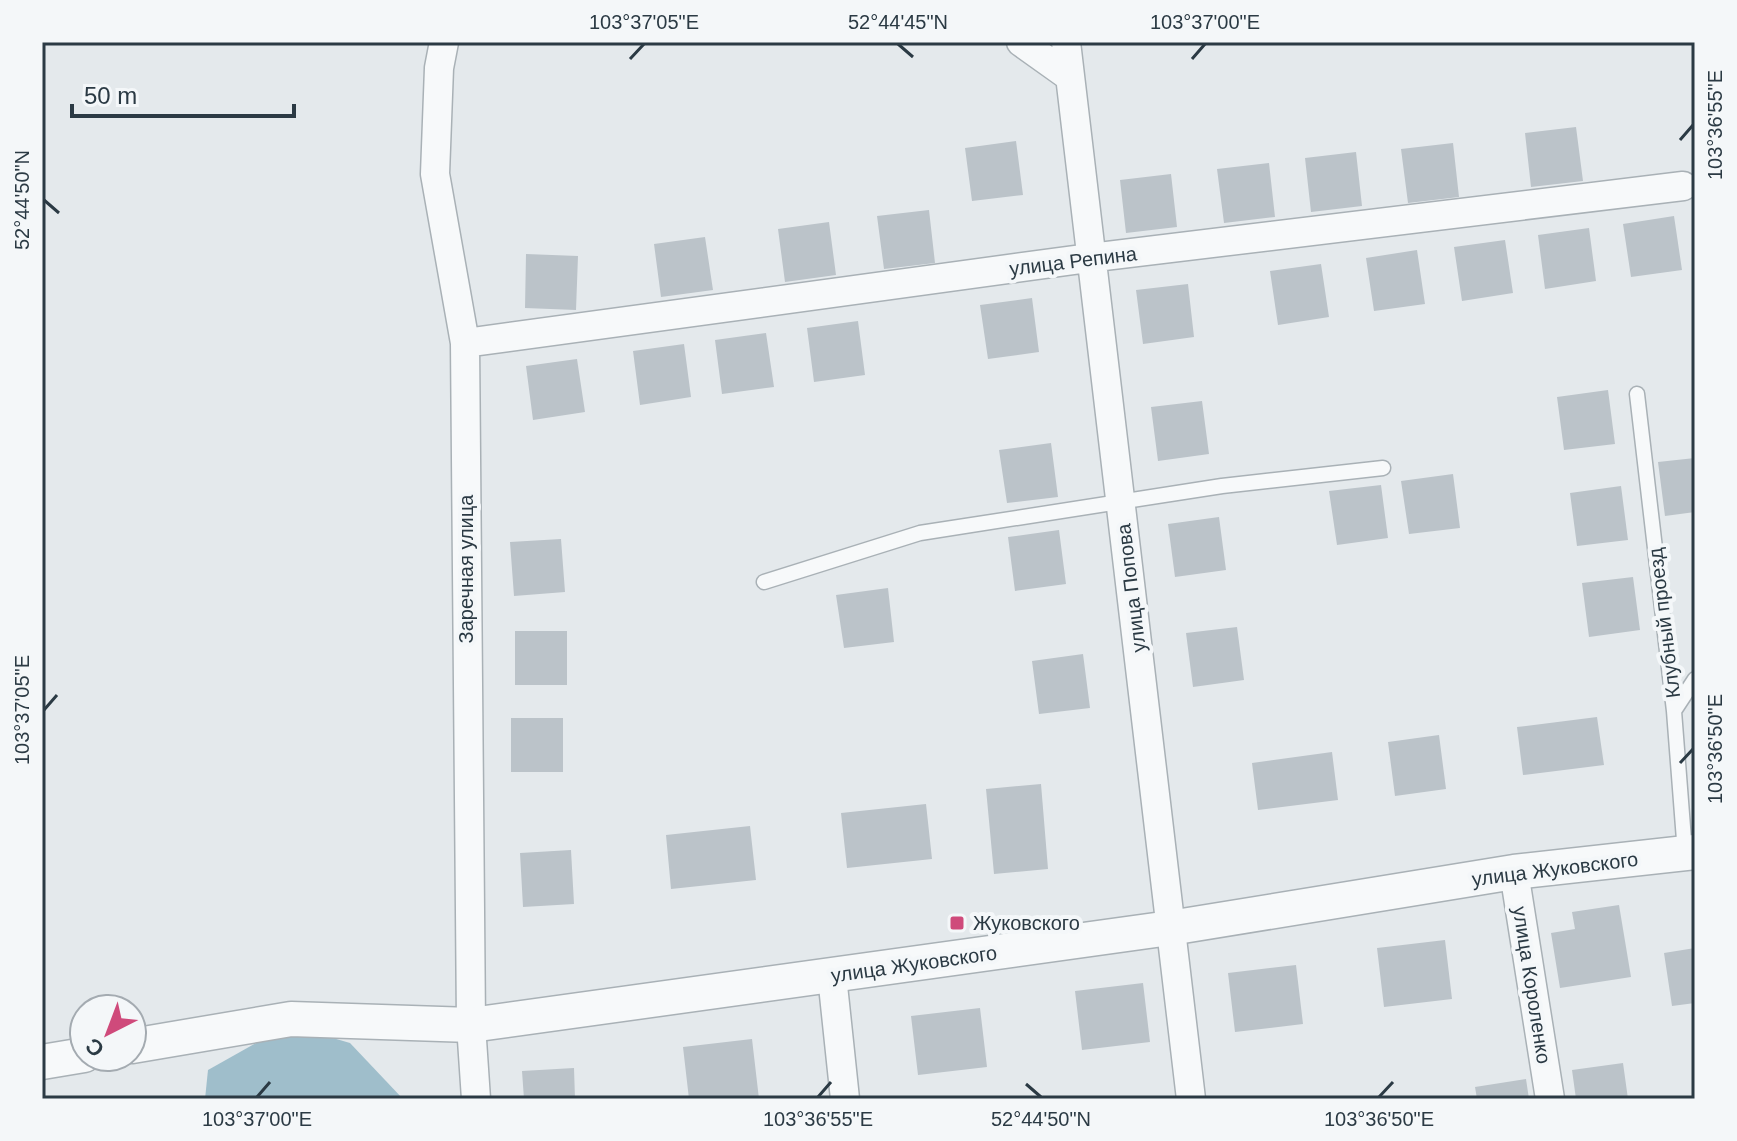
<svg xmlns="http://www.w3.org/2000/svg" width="1737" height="1141" viewBox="0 0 1737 1141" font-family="Helvetica,sans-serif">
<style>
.water{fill:#9fbecb}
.building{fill:#bbc3c9}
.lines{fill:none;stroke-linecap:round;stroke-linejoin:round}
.service-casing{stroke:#a9b1b6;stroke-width:17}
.minor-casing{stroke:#a9b1b6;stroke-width:31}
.tertiary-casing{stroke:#a9b1b6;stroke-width:37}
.service{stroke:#f7f9fa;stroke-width:14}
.minor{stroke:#f7f9fa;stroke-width:28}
.tertiary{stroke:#f7f9fa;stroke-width:34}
.ticks{fill:none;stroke:#2b3a44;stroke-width:3}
.poi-dot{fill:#cf4a7b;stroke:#f4f7f9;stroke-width:3}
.labels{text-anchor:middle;stroke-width:8;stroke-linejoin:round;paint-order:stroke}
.street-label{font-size:20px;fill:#2b3a44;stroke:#f4f7f9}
.poi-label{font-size:20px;fill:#2b3a44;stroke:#f4f7f9;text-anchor:start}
.neatline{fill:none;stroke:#2b3a44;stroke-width:3}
.ticks-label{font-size:20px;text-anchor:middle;fill:#2b3a44}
</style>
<rect width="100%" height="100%" fill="#e4e9ec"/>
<!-- water -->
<path class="water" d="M288,1025L350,1043L403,1099H205L208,1070Z"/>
<!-- building -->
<path class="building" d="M1576,127L1583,181L1531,187L1525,133Z
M1016,141L1023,195L972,201L965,148Z
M1453,143L1459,197L1408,203L1401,149Z
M1356,152L1362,206L1311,212L1305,158Z
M1269,163L1275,217L1224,223L1217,169Z
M1171,174L1177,227L1126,233L1120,180Z
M929,210L935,263L884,269L877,216Z
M1674,216L1682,270L1631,277L1623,224Z
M829,222L836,275L785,282L778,229Z
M1589,228L1596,281L1545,289L1538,235Z
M705,237L713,290L661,297L654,244Z
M1505,240L1513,293L1462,301L1454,247Z
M1417,250L1425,304L1374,311L1366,258Z
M526,254L578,256L576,310L525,308Z
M1321,264L1329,317L1278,325L1270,271Z
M1188,284L1194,337L1143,344L1136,290Z
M1032,298L1039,352L988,359L980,305Z
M858,321L865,375L814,382L807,328Z
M766,333L774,387L722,394L715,340Z
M684,344L691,397L640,405L633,351Z
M577,359L585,412L533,420L526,366Z
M1608,390L1615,444L1564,450L1557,397Z
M1202,401L1209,454L1158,461L1151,407Z
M1051,443L1058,497L1007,503L999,450Z
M1695,458V512L1665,516L1658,462Z
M1453,474L1460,528L1409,534L1401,481Z
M1381,485L1388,538L1337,545L1329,491Z
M1621,486L1628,540L1577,546L1570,493Z
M1219,517L1226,570L1175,577L1168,524Z
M1059,530L1066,584L1015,591L1008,537Z
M561,539L565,592L514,596L510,542Z
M1633,577L1640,630L1589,637L1582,583Z
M888,588L894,642L844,648L836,595Z
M1237,627L1244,680L1193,687L1186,633Z
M515,631H567V685H515Z
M1083,654L1090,708L1039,714L1032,661Z
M1597,717L1604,765L1523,775L1517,727Z
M511,718H563V772H511Z
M1439,735L1446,789L1395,796L1388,742Z
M1332,752L1338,800L1258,810L1252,763Z
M1041,784L1048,869L994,874L986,789Z
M926,804L932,859L847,868L841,813Z
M750,826L756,880L671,889L666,835Z
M571,850L574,904L523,907L520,853Z
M1619,905L1631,977L1560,988L1551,933L1575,929L1572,912Z
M1445,940L1452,999L1384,1007L1377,948Z
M1695,948V1003L1672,1006L1664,953Z
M1296,965L1303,1024L1235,1032L1228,973Z
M1143,983L1150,1042L1082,1050L1075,991Z
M980,1008L987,1067L918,1075L911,1016Z
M752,1039L759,1099H689L683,1047Z
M1623,1063L1628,1099H1576L1572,1070Z
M574,1068L575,1099H524L522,1071Z
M1526,1079L1529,1099H1477L1475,1087Z"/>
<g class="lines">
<!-- service casing -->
<g class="service-casing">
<path id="service" d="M1637,394L1674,711L1685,853
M764,582L920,533L1222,486L1383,468
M1674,711L1695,679"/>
</g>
<!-- minor casing -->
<g class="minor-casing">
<path id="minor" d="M444,42L439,68L435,174L465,343L471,1025L476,1099
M1021,42L1070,77
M1066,42L1191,1099
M465,343L1089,258L1683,186
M1514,872L1550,1099
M832,976L845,1099"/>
</g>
<!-- tertiary casing -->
<g class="tertiary-casing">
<path id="tertiary" d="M132,1046L291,1019L471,1025L1170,928L1514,872L1695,852
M42,1062L84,1055"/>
</g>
<!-- service -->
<use href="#service" class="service"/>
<!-- minor -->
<use href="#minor" class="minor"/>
<!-- tertiary -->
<use href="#tertiary" class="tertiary"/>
</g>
<!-- ticks -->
<path class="ticks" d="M898,44L913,57M630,59L644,44M1192,59L1205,44M1680,140L1693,125M44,200L59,213M44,710L57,695M1680,763L1693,749M1026,1084L1041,1097M257,1097L270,1082M818,1097L831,1082M1379,1097L1393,1082"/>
<!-- markers -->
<rect class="poi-dot" x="949" y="915" width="16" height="16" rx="4"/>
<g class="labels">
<!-- street labels -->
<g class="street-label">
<text transform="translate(1073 261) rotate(-7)" y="7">улица Репина</text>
<text transform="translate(466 569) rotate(-90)" y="7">Заречная улица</text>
<text transform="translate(1131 588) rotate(-97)" y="7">улица Попова</text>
<text transform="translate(1664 623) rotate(-97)" y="7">Клубный проезд</text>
<text transform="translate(1555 869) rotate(-7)" y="7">улица Жуковского</text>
<text transform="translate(914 964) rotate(-8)" y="7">улица Жуковского</text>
<text transform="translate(1532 985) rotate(81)" y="7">улица Короленко</text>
</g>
<!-- poi labels -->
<g class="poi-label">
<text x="973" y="930">Жуковского</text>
</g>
</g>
<!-- border -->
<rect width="1737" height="1141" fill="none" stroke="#f4f7f9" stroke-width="88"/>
<!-- north arrow -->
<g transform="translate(108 1033) rotate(222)"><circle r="38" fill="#f4f7f9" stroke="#a4abb1" stroke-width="2"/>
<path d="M0-6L14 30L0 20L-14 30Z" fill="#cf4a7b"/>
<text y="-12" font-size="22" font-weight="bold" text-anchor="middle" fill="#2b3a44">С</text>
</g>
<!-- scale -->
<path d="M72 104v12h222v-12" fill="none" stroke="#2b3a44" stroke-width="4"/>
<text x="84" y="104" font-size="24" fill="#2b3a44" stroke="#f4f7f9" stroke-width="6" paint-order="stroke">50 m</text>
<rect x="44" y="44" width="1649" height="1053" class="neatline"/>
<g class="ticks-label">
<text x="644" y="29">103°37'05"E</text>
<text x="898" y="29">52°44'45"N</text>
<text x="1205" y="29">103°37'00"E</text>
<text transform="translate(1715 125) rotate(-90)" y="7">103°36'55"E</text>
<text transform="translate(22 200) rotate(-90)" y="7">52°44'50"N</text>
<text transform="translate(22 710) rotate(-90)" y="7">103°37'05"E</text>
<text transform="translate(1715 749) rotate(-90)" y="7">103°36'50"E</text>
<text x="257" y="1126">103°37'00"E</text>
<text x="818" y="1126">103°36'55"E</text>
<text x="1041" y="1126">52°44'50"N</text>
<text x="1379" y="1126">103°36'50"E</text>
</g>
</svg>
